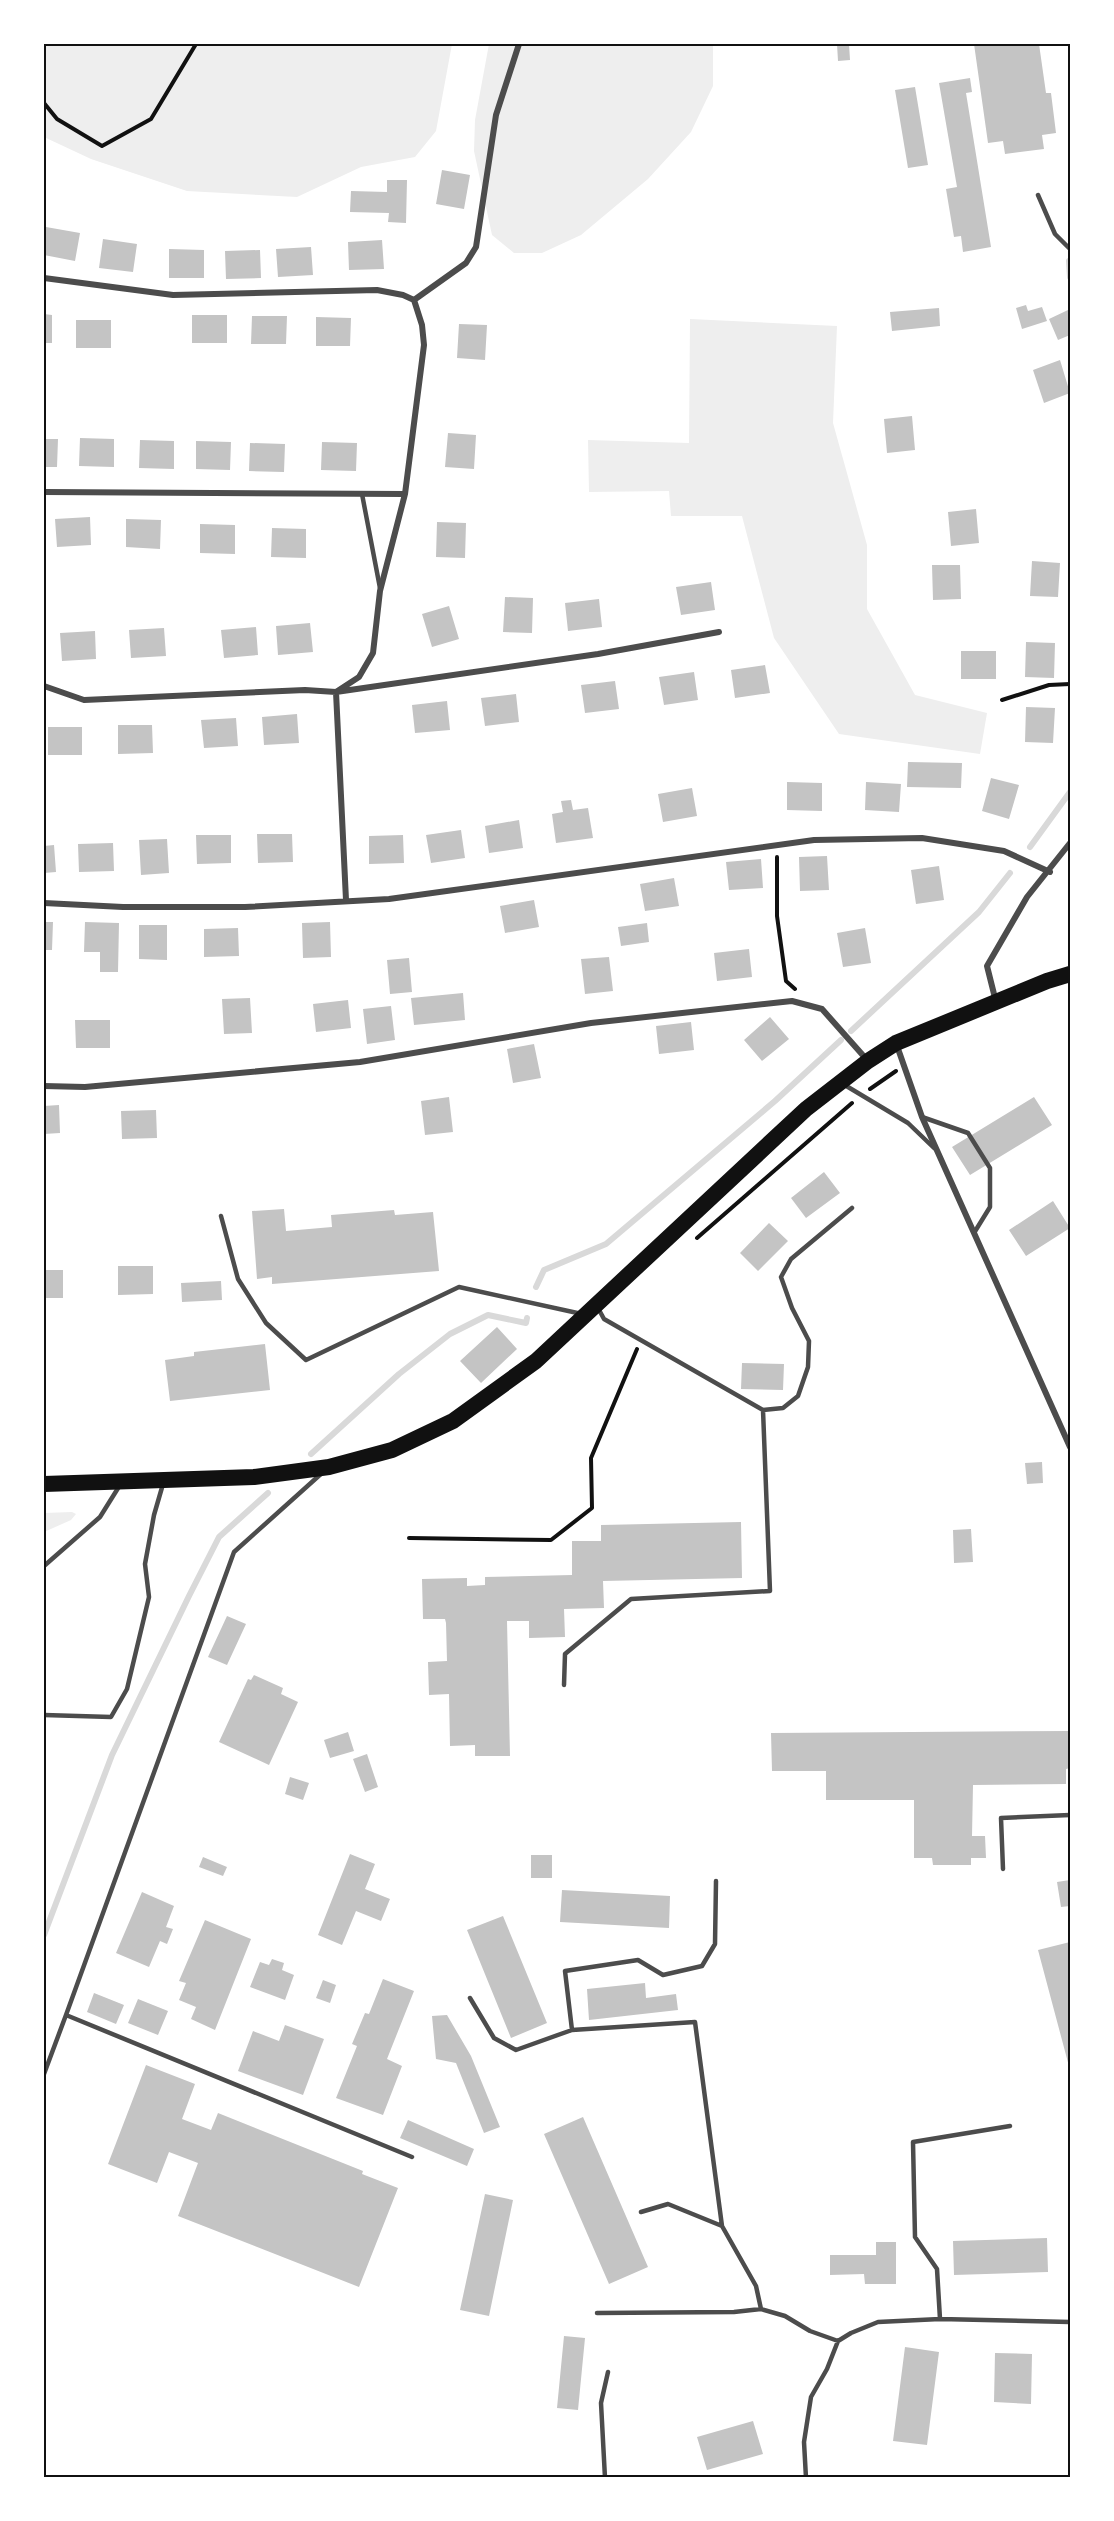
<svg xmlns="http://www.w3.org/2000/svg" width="1114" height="2521" viewBox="0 0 1114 2521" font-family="Georgia,serif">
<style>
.green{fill:#eee}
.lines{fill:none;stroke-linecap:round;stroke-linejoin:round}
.stream{stroke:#d9d9d9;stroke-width:6}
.building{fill:#c4c4c4}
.path{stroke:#111;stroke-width:4}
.service{stroke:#4c4c4c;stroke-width:4.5}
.minor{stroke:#4c4c4c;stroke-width:6}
.trunk{stroke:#111;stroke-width:16}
.neatline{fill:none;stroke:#111;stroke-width:2}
</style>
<rect width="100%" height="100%" fill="#fff"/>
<!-- green -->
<path class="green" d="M44,44H452L436,131L415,157L361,167L297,197L187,191L91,159L44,137Z
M489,44H713V86L691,132L648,179L581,235L542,253H514L492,235L474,151L475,120Z
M690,319L837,326L833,423L867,545V609L915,695L987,713L980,754L839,734L774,638L742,516H671L669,491L589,492L588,440L689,443Z
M72,1512L76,1514L71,1520L44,1532V1513Z"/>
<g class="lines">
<!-- stream -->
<path class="stream" d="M1069,261L1070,277
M1030,847L1070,792
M851,1031L979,912L1010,873
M536,1287L544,1270L606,1244L775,1101L841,1040
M311,1454L399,1374L450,1334L488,1315L526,1323L527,1318
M44,1935L112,1755L189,1596L219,1537L268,1493"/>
</g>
<!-- building -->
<path class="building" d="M837,44H849L850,60L838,61Z
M974,44H1039L1046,93H1051L1056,133L1042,135L1044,149L1005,154L1003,141L988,143Z
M970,78L972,92L966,93L991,247L963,252L961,236L954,237L946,189L957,187L939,83Z
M915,87L928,165L908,168L895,90Z
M442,170L470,175L464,209L436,204Z
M387,180H407L406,223L388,222L389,213L350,212L351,191L387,192Z
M46,227L80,233L75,261L44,255Z
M103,239L137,244L133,272L99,268Z
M382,240L384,269L349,270L348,242Z
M311,247L313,275L278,277L276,249Z
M169,249L204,250V278H169Z
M260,250L261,278L226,279L225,251Z
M1026,305L1028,311L1042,307L1047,321L1022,329L1016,308Z
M939,308L940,326L892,331L890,312Z
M1068,310L1070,315V335L1058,340L1049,319Z
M44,314L52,315V343H44Z
M192,315H227V343H192Z
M252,316H287L286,344H251Z
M316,317L351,318L350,346H316Z
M76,320H111V348H76Z
M459,324L487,325L485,360L457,358Z
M1060,360L1070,393L1044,403L1033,370Z
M912,416L915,450L887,453L884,419Z
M448,433L476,435L474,469L445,467Z
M80,438L114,439V467L79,466Z
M44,439H58L57,467H44Z
M140,440L174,441V469L139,468Z
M196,441L231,442L230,470L196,469Z
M322,442L357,443L356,471L321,470Z
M250,443L285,444L284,472L249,471Z
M976,509L979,543L951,546L948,512Z
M90,517L91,545L57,547L55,519Z
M126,519L161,520L160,549L126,547Z
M437,522L466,523L465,558L436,557Z
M200,524L235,525V554L200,553Z
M272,528L306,529V558L271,557Z
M1032,561L1060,563L1058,597L1030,596Z
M932,565H960L961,599L933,600Z
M711,582L715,610L681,615L676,587Z
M505,597L533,598L532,633L503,632Z
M599,599L602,627L568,631L565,603Z
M449,606L459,639L432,647L422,614Z
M310,623L313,652L278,655L276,626Z
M256,627L258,655L224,658L221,630Z
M164,628L166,656L131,658L129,630Z
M95,631L96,659L62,661L60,633Z
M1026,642L1055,643L1054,678L1025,677Z
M961,651H996V679H961Z
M765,665L770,693L735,698L731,670Z
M694,672L698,700L664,705L659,677Z
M615,681L619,709L585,713L581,685Z
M516,694L519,722L485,726L481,698Z
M447,701L450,730L415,733L412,705Z
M1026,707L1055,708L1053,743L1025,742Z
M297,714L299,743L264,745L262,717Z
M236,718L238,746L204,748L201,720Z
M118,725H152L153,753L118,754Z
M48,727H82V755H48Z
M908,762L962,763L961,788L907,787Z
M991,778L1019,785L1009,819L982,811Z
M787,782L822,783V811L787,810Z
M866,782L901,784L899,812L865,810Z
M692,788L697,816L663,822L658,794Z
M571,800L573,810L588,808L593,838L556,843L552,814L563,812L561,801Z
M519,820L523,848L489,853L485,826Z
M461,830L465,858L431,863L426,835Z
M257,834H292L293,862L258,863Z
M196,835H231V863L197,864Z
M403,835L404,863L369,864V836Z
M167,839L169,873L141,875L139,840Z
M113,843L114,871L79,872L78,844Z
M54,845L56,872L44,873V846Z
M827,856L829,890L800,891L799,857Z
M761,859L763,888L729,890L726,862Z
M939,866L944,900L916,904L911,870Z
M674,878L679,906L645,911L640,884Z
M534,900L539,927L505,933L500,906Z
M44,922H53L52,950H44Z
M85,922L119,923L118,972H100V952H84Z
M330,922L331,957L303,958L302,923Z
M647,923L649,942L621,946L618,927Z
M139,925H167V960L139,959Z
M238,928L239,956L204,957V929Z
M865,928L871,963L843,967L837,933Z
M749,949L752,977L717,981L714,953Z
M609,957L613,991L585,994L581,959Z
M409,958L412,992L390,994L387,960Z
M463,993L465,1020L414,1025L411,998Z
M250,998L252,1033L224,1034L222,999Z
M348,1000L351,1028L316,1032L313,1004Z
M391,1006L395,1040L367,1044L363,1009Z
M770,1017L789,1039L762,1061L744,1040Z
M75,1020H110V1048H76Z
M691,1022L694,1050L659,1054L656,1026Z
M534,1044L541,1078L513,1083L507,1049Z
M449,1097L453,1132L425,1135L421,1101Z
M1034,1097L1052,1125L970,1175L952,1147Z
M59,1105L60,1133L44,1134V1106Z
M156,1110L157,1138L122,1139L121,1111Z
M824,1172L840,1193L806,1218L791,1198Z
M1053,1201L1070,1228L1026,1256L1009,1230Z
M284,1209L286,1231L332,1227L331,1215L394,1210L395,1215L433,1212L439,1271L272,1284V1277L257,1279L252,1211Z
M769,1223L788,1241L758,1271L740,1253Z
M118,1266H153V1294L118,1295Z
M44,1270H63V1298H44Z
M221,1281L222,1300L182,1302L181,1283Z
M497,1327L517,1349L481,1383L460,1361Z
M265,1344L270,1390L170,1401L165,1360L194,1356V1352Z
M742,1363L784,1364L783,1390L741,1389Z
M1042,1462L1043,1483L1027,1484L1025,1463Z
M741,1522L742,1578L603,1581L604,1608L564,1609L565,1637L529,1638V1621H507L510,1756H475V1745L450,1746L449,1694L429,1695L428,1662L447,1661L446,1623L445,1619H423L422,1579L467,1578V1586L485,1585V1577L572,1575V1541H601V1525Z
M971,1529L973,1562L954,1563L953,1530Z
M227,1616L246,1624L227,1665L208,1657Z
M254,1675L283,1688L281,1694L298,1702L269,1765L219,1742L248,1679L251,1680Z
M1070,1731V1768L1066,1769V1784L973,1785L972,1836H985L986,1858H971V1865H933L932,1858H914V1800H826V1771H772L771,1733Z
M348,1732L354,1751L330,1758L324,1740Z
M367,1754L378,1787L365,1792L353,1759Z
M290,1777L309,1783L303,1800L285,1794Z
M350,1854L375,1864L365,1889L390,1899L381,1921L356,1911L342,1945L318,1935Z
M531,1855H552V1878H531Z
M203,1857L227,1867L223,1876L199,1867Z
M1070,1880V1906L1061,1907L1057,1882Z
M562,1890L670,1896L669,1928L560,1922Z
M142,1892L174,1906L166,1927L173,1929L167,1944L160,1941L149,1967L116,1953Z
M503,1916L547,2023L511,2038L467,1930Z
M205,1920L251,1939L215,2030L191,2019L196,2007L179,2000L186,1983L179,1981Z
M1070,1942V2070L1038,1950Z
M272,1959L284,1963L282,1970L294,1975L285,2000L250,1987L260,1962L269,1965Z
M383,1979L414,1991L387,2059L402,2066L383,2115L336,2098L357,2046L352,2044L365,2013L369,2014Z
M323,1980L336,1985L330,2003L316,1998Z
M645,1983L646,1998L676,1994L678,2010L589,2020L587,1989Z
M94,1993L124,2005L116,2024L87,2012Z
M138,1999L168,2011L158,2035L128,2023Z
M447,2015L471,2056L500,2127L484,2133L456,2063L436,2059L432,2016Z
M285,2025L324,2039L303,2095L238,2071L253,2031L279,2041Z
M146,2065L195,2084L182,2119L211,2130L218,2113L363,2171L362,2174L398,2188L359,2287L178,2216L198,2163L169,2152L157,2183L108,2164Z
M583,2117L648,2267L609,2284L544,2134Z
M408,2120L474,2149L467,2166L400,2138Z
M485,2194L513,2200L489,2316L460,2310Z
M1047,2238L1048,2272L954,2275L953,2241Z
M876,2242H896V2284H865L864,2274L830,2275V2255H876Z
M564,2336L585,2338L578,2410L557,2408Z
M905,2347L939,2352L927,2445L893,2441Z
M995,2353L1032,2354L1031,2404L994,2402Z
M753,2421L763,2454L707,2470L697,2437Z"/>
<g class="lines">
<!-- path -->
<path class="path" d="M44,103L57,119L102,146L151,119L196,44
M1002,700L1049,685L1070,684
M777,857V916L786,981L795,989
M870,1089L896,1071
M697,1238L852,1103
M409,1538L551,1540L592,1508L591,1458L637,1349"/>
<!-- service -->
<path class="service" d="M1038,195L1055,234L1070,249
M362,494L380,588
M843,1084L908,1123L934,1148
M922,1117L968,1133L990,1168V1207L974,1233
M221,1216L238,1279L266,1323L306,1360L459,1287L582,1314
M763,1410L783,1408L798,1396L808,1367L809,1341L792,1308L781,1277L791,1259L852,1208
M322,1473L234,1552L66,2015L412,2157
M44,1566L100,1517L120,1485
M564,1685L565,1654L631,1599L770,1591L763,1410L604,1319L598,1308
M44,1715L111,1717L127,1689L149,1597L145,1564L154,1515L163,1484
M1003,1869L1001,1818L1070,1815
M470,1998L494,2038L516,2050L572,2030L695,2022L722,2226L756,2286L761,2309
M572,2030L565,1971L638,1960L663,1975L702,1966L715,1944L716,1881
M44,2074L66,2015
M641,2212L668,2204L722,2226
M597,2313L734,2312L761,2309L785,2316L810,2331L838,2341
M940,2319L937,2269L915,2237L913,2142L1010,2126
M605,2478L601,2403L608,2372
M806,2478L804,2442L811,2397L827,2369L838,2341L851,2333L878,2322L940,2319L1070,2322"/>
<!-- minor -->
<path class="minor" d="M44,278L173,295L377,290L403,295L414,300L422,325L424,345L405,494L380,591L373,653L359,677L336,692L346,900
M414,300L466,263L476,247L496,115L519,44
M44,492L405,494
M44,686L84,700L305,690L336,692L598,654L719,632
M44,903L123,907H245L389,899L814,840L922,838L1004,851L1050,872
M996,1002L987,966L1027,897L1070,843
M896,1043L922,1117L1070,1447
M44,1086L85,1087L360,1062L591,1023L792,1001L822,1009L868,1061"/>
<!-- trunk -->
<path class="trunk" d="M44,1484L254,1477L329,1467L392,1450L453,1421L536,1361L806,1109L868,1061L896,1043L1047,981L1070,974"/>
</g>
<!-- border -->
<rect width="1114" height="2521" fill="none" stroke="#ffffff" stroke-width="90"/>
<rect x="45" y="45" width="1024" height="2431" class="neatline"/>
</svg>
